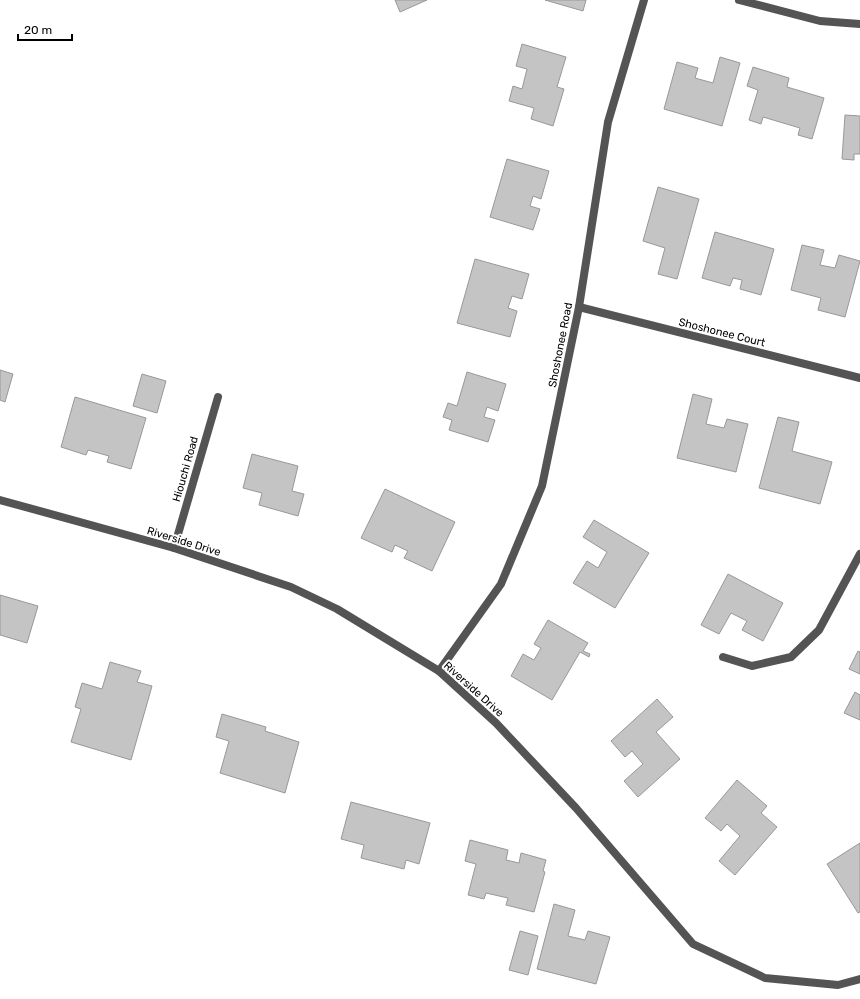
<svg xmlns="http://www.w3.org/2000/svg" width="860" height="999" viewBox="0 0 860 999" font-family="Rubik,sans-serif">
<style>
.building{fill:#c4c4c4;stroke:#989898}
.lines{fill:none;stroke-linecap:round;stroke-linejoin:round}
.service{stroke:#545454;stroke-width:8}
.minor{stroke:#545454;stroke-width:8}
.tertiary{stroke:#545454;stroke-width:8}
.labels{text-anchor:middle;stroke-width:4;stroke-linejoin:round;paint-order:stroke}
.street-label{font-size:11px;fill:#000;stroke:#fff}
</style>
<rect width="100%" height="100%" fill="#fff"/>
<!-- building -->
<path class="building" d="M395,0H427L400,12Z
M545,0H586L583,11Z
M522,44L566,57L557,87L564,89L553,126L531,119L534,108L509,101L513,86L522,89L527,69L516,66Z
M720,57L740,63L722,126L664,109L677,62L698,68L695,78L713,83Z
M753,67L789,78L787,87L824,98L812,139L798,135L800,128L763,117L761,124L749,120L758,90L747,86Z
M845,115L860,116V154H854V160L842,159Z
M507,159L549,171L541,199L533,196L530,206L540,209L533,230L490,217Z
M658,187L699,199L677,279L658,274L665,248L643,241Z
M715,232L774,249L761,295L740,289L742,280L733,278L730,286L702,278Z
M802,245L824,250L820,265L835,268L839,255L860,261L845,317L818,310L821,298L791,290Z
M475,259L529,274L522,299L512,296L508,308L517,311L510,337L457,323Z
M0,370L13,374L5,402L0,400Z
M467,372L506,384L498,411L487,407L484,417L495,420L488,442L449,430L452,420L443,417L448,403L457,406Z
M142,374L166,381L157,413L133,406Z
M693,394L712,399L706,424L724,428L727,419L748,424L736,472L677,458Z
M75,397L146,418L131,469L107,462L109,456L88,450L86,455L61,447Z
M778,417L799,422L792,451L832,462L820,504L759,488Z
M252,454L298,466L292,491L304,494L298,516L259,505L262,493L243,488Z
M385,489L455,522L432,571L404,558L408,551L395,545L392,552L361,538Z
M594,520L649,553L615,608L573,583L587,561L598,568L607,552L583,537Z
M728,574L783,603L763,641L742,630L747,621L731,613L719,634L701,625Z
M0,595L38,606L27,643L0,635Z
M548,620L588,643L583,651L590,654L589,657L580,652L552,700L511,676L523,654L534,660L541,648L534,644Z
M858,651L860,652V674L849,669Z
M110,662L141,671L137,682L152,686L131,760L71,742L81,709L75,707L82,683L102,689Z
M855,692L860,695V720L844,713Z
M657,699L673,717L656,732L680,759L638,797L624,781L643,764L632,751L625,757L611,741Z
M222,714L266,727L265,731L299,742L285,793L220,773L229,741L216,737Z
M737,780L767,806L761,813L777,827L735,875L719,861L740,836L727,824L721,831L705,818Z
M351,802L430,823L419,864L406,860L404,869L361,858L364,845L341,839Z
M470,840L508,850L506,860L519,863L521,853L546,860L543,871L545,872L534,912L506,905L508,898L486,893L484,899L468,895L476,864L465,861Z
M860,843V912L858,913L827,864Z
M554,904L575,910L568,936L585,940L588,931L610,937L596,984L537,969Z
M520,931L538,936L528,975L509,970Z"/>
<g class="lines">
<!-- service -->
<path class="service" d="M723,657L752,666L791,657L819,630L860,554"/>
<!-- minor -->
<path class="minor" d="M739,0L820,21L860,24
M579,307L860,378
M174,548L218,397
M439,671L496,723L576,808L693,944L765,978L838,985L860,979"/>
<!-- tertiary -->
<path class="tertiary" d="M0,500L174,548L291,587L337,609L439,671L501,584L542,486L579,307L608,122L644,0"/>
</g>
<g class="labels">
<!-- street labels -->
<g class="street-label">
<text transform="translate(722 332) rotate(14)" y="4">Shoshonee Court</text>
<text transform="translate(560 345) rotate(-79)" y="4">Shoshonee Road</text>
<text transform="translate(185 469) rotate(-74)" y="4">Hiouchi Road</text>
<text transform="translate(184 541) rotate(17)" y="4">Riverside Drive</text>
<text transform="translate(474 689) rotate(42)" y="4">Riverside Drive</text>
</g>
</g>
<!-- scale -->
<path d="M18 34v6h54v-6" fill="none" stroke="#000000" stroke-width="2"/>
<text x="24" y="34" font-size="12" fill="#000000" stroke="#ffffff" stroke-width="3" paint-order="stroke">20 m</text>
</svg>
